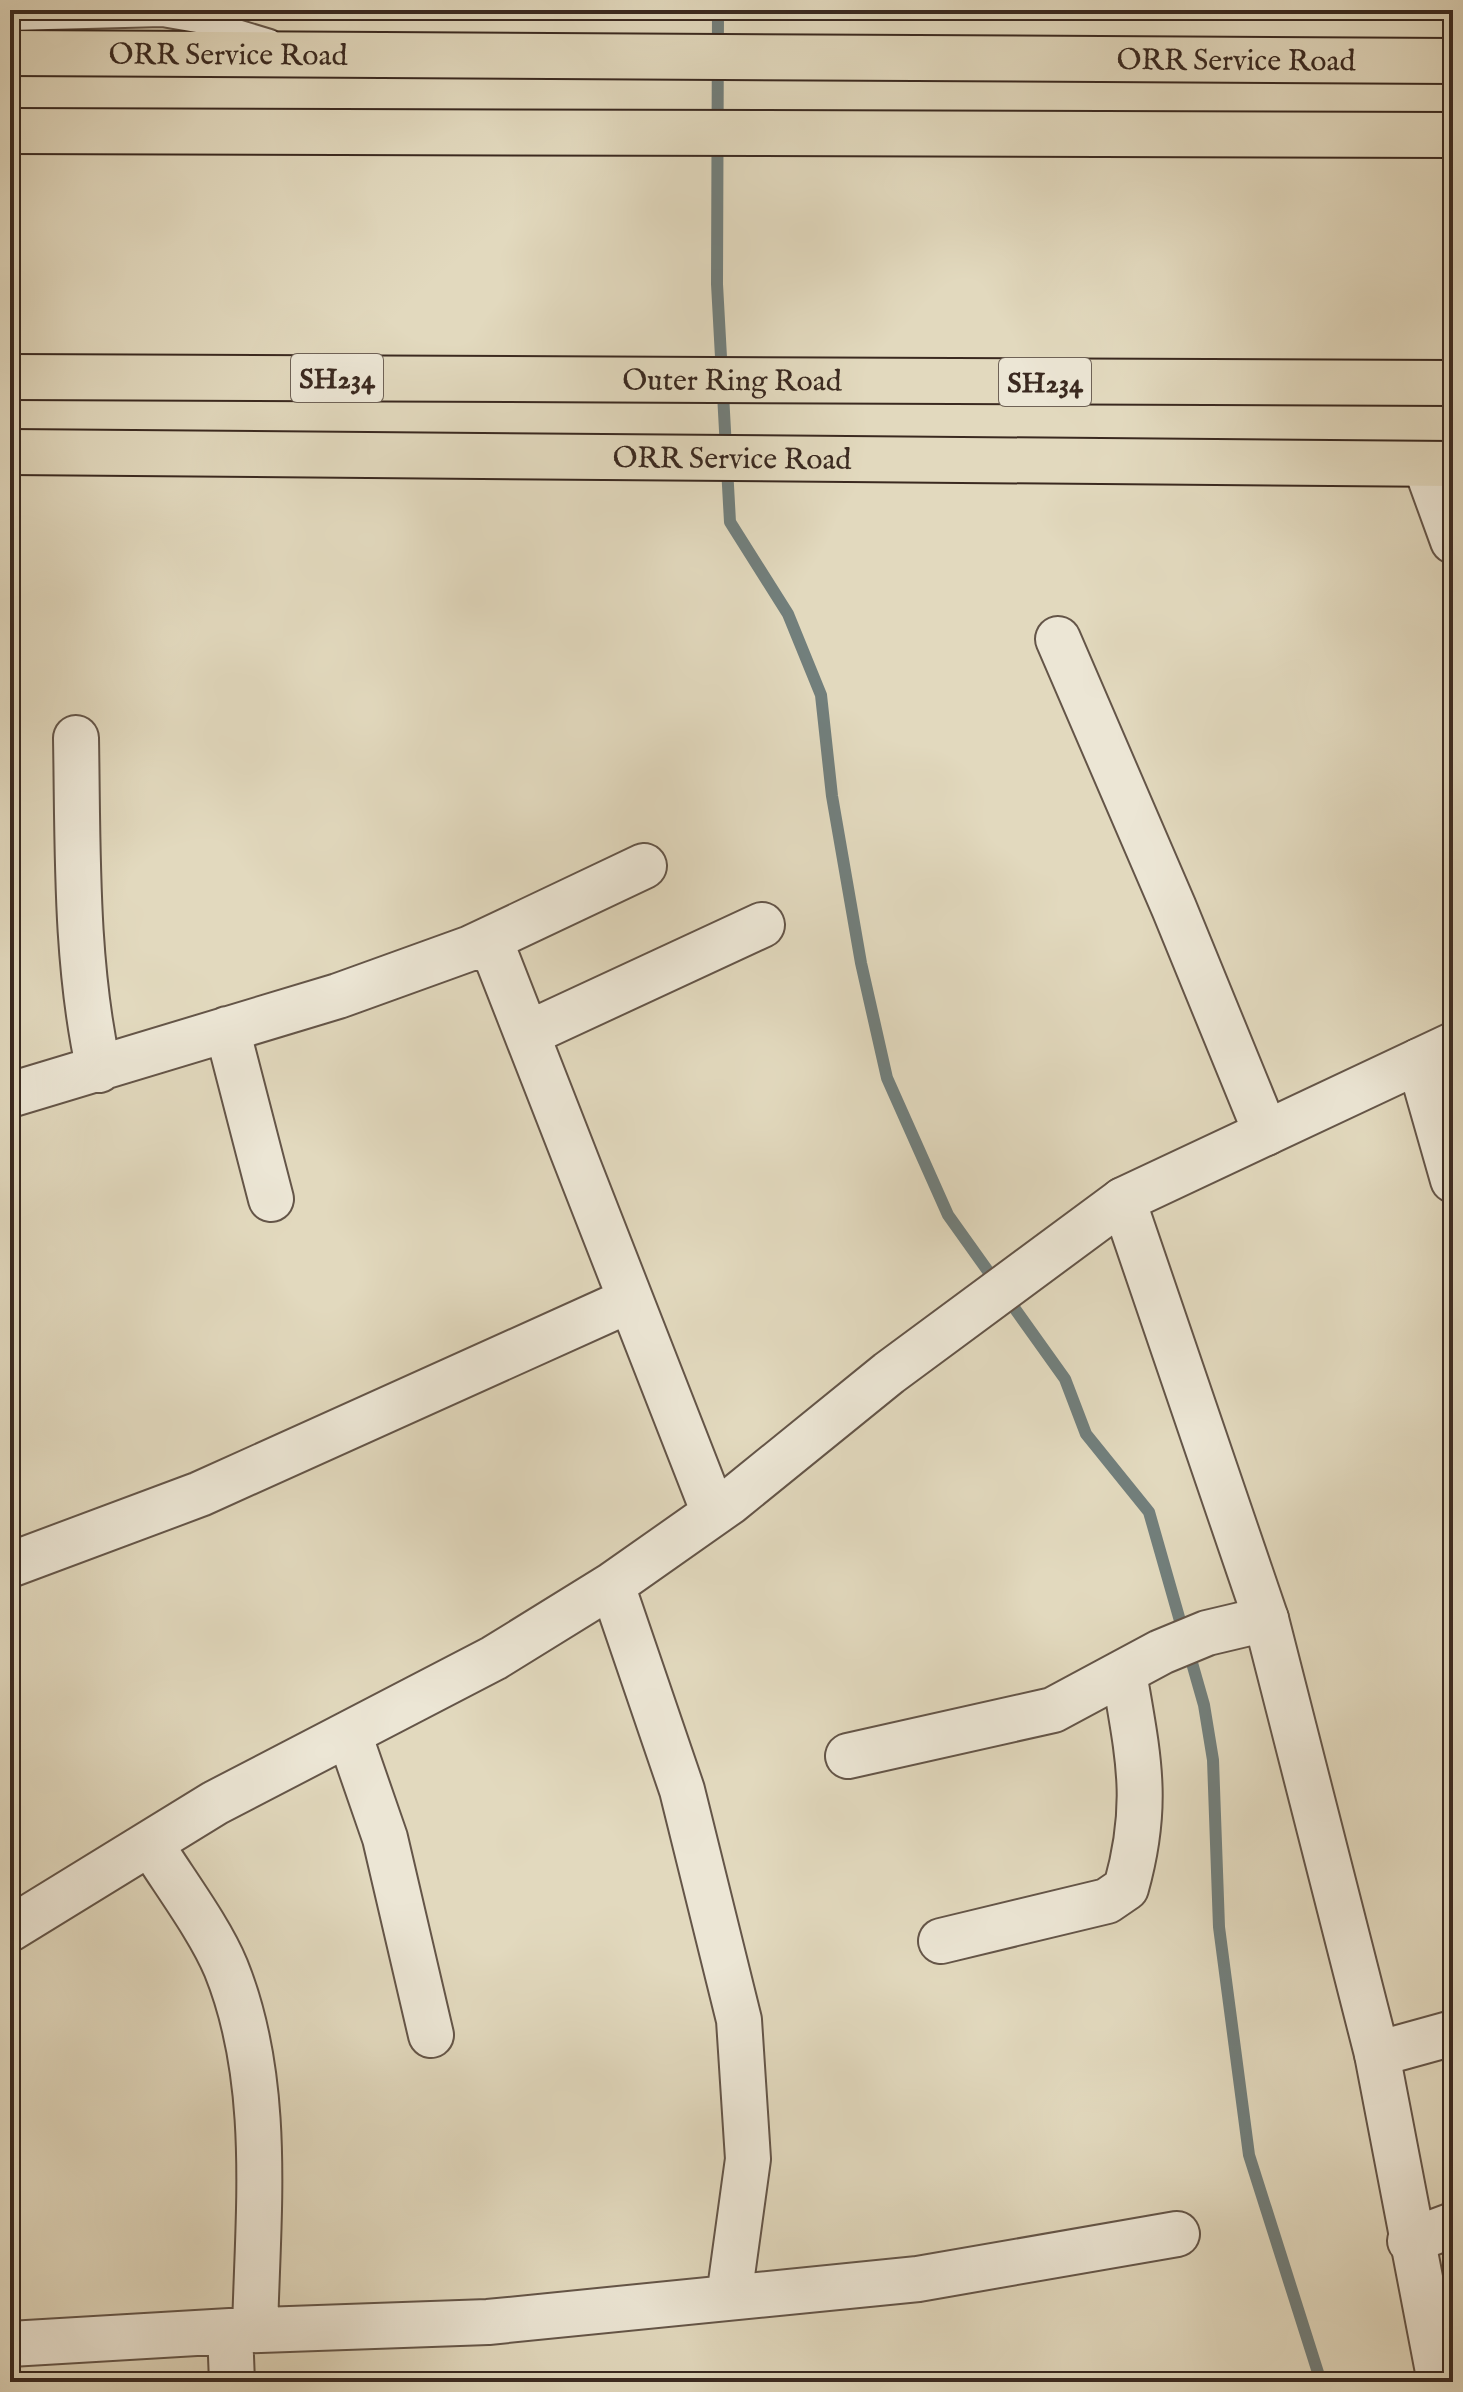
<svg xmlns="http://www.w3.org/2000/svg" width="1463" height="2392" viewBox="0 0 1463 2392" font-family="'IM FELL English',serif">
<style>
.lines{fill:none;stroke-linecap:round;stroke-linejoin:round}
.stream{stroke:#727f7c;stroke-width:12}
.service-casing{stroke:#645548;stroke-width:26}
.minor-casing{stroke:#645548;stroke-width:48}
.tertiary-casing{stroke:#645548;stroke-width:48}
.primary-casing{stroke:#3a2920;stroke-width:48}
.motorway-casing{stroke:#3a2920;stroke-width:48}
.service{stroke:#ece6d5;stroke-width:22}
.minor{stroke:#ece6d5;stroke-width:44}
.tertiary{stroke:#ece6d5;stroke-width:44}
.primary{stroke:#e2d9be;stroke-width:44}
.motorway{stroke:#e2d9be;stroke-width:44}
.labels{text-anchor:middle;stroke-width:7;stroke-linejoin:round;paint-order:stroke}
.shield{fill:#ece6d5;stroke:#6f6256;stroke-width:2}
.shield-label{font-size:28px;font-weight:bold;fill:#3a2920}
.street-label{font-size:30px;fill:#3a2920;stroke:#ece6d5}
</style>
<rect width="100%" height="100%" fill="#e2d9be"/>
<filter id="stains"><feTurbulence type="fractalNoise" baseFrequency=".0025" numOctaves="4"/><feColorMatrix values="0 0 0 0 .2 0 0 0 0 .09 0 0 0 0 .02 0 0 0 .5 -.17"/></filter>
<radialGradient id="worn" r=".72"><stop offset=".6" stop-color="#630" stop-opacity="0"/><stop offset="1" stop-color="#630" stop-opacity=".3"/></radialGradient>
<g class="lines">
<!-- stream -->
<path class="stream" d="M718,10L717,284L730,522L788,614L821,695L832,796L861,963L887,1078L948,1215L1065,1379L1086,1434L1149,1512L1204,1705L1213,1760L1219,1927L1249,2155L1321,2382"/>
<!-- service casing -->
<g class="service-casing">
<path id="service" d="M10,19L162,15L214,24L270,41"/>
</g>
<!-- minor casing -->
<g class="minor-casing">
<path id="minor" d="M1425,464L1453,541
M1058,639L1174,908L1266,1133
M76,738C78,848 75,962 99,1070
M471,948L644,866
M227,1029L271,1199
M527,1034L762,925
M1419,1061L1453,1180
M10,1095L338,996L471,948H486L497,958L714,1513
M10,1565L200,1494L630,1300
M612,1585L682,1790L739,2020L748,2159L729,2297
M349,1734L385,1838L431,2035
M848,1756L1053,1710L1161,1652L1207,1633L1266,1619
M150,1843C173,1880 210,1929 226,1968C272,2082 258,2210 255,2330
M10,1929L215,1803L494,1658L612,1585L730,1502L889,1373L1123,1200
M941,1941L1107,1901L1126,1888C1150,1803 1138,1756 1124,1673
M1377,2054L1453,2033
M1410,2241L1453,2225
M230,2331L232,2382
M10,2344L230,2331L488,2322L918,2279L1177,2234"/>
</g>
<!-- tertiary casing -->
<g class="tertiary-casing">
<path id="tertiary" d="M1440,2382L1377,2054L1266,1619L1123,1200L1453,1045"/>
</g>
<!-- primary casing -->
<g class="primary-casing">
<g id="primary">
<path id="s1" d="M10,53L1453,61"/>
<path id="s2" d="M10,452L1453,464"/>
</g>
</g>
<!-- motorway casing -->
<g class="motorway-casing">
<g id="motorway">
<path d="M10,131L1453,135"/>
<path id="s3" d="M10,377L1453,383"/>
</g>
</g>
<!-- service -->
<use href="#service" class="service"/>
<!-- minor -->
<use href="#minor" class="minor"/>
<!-- tertiary -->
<use href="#tertiary" class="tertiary"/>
<!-- primary -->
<use href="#primary" class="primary"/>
<!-- motorway -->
<use href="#motorway" class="motorway"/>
</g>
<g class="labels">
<!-- shield labels -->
<g class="shield">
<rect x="291" y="354" width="92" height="48" rx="6"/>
<rect x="999" y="358" width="92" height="48" rx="6"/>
</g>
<g class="shield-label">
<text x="337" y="388">SH234</text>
<text x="1045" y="392">SH234</text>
</g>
<!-- street labels -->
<g class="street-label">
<text dy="10" stroke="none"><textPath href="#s1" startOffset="218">ORR Service Road</textPath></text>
<text dy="10" stroke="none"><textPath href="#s1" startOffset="1226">ORR Service Road</textPath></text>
<text dy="10" stroke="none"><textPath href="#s3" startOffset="722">Outer Ring Road</textPath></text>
<text dy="10" stroke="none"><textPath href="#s2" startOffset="722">ORR Service Road</textPath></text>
</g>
</g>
<!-- margin -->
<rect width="1463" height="2392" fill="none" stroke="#e2d9be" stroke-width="40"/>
<rect x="12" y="12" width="1439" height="2368" fill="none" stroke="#3a2920" stroke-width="4"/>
<rect x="20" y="20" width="1423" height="2352" fill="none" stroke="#3a2920" stroke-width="2"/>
<rect width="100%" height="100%" filter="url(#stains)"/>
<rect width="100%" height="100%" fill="url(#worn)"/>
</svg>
